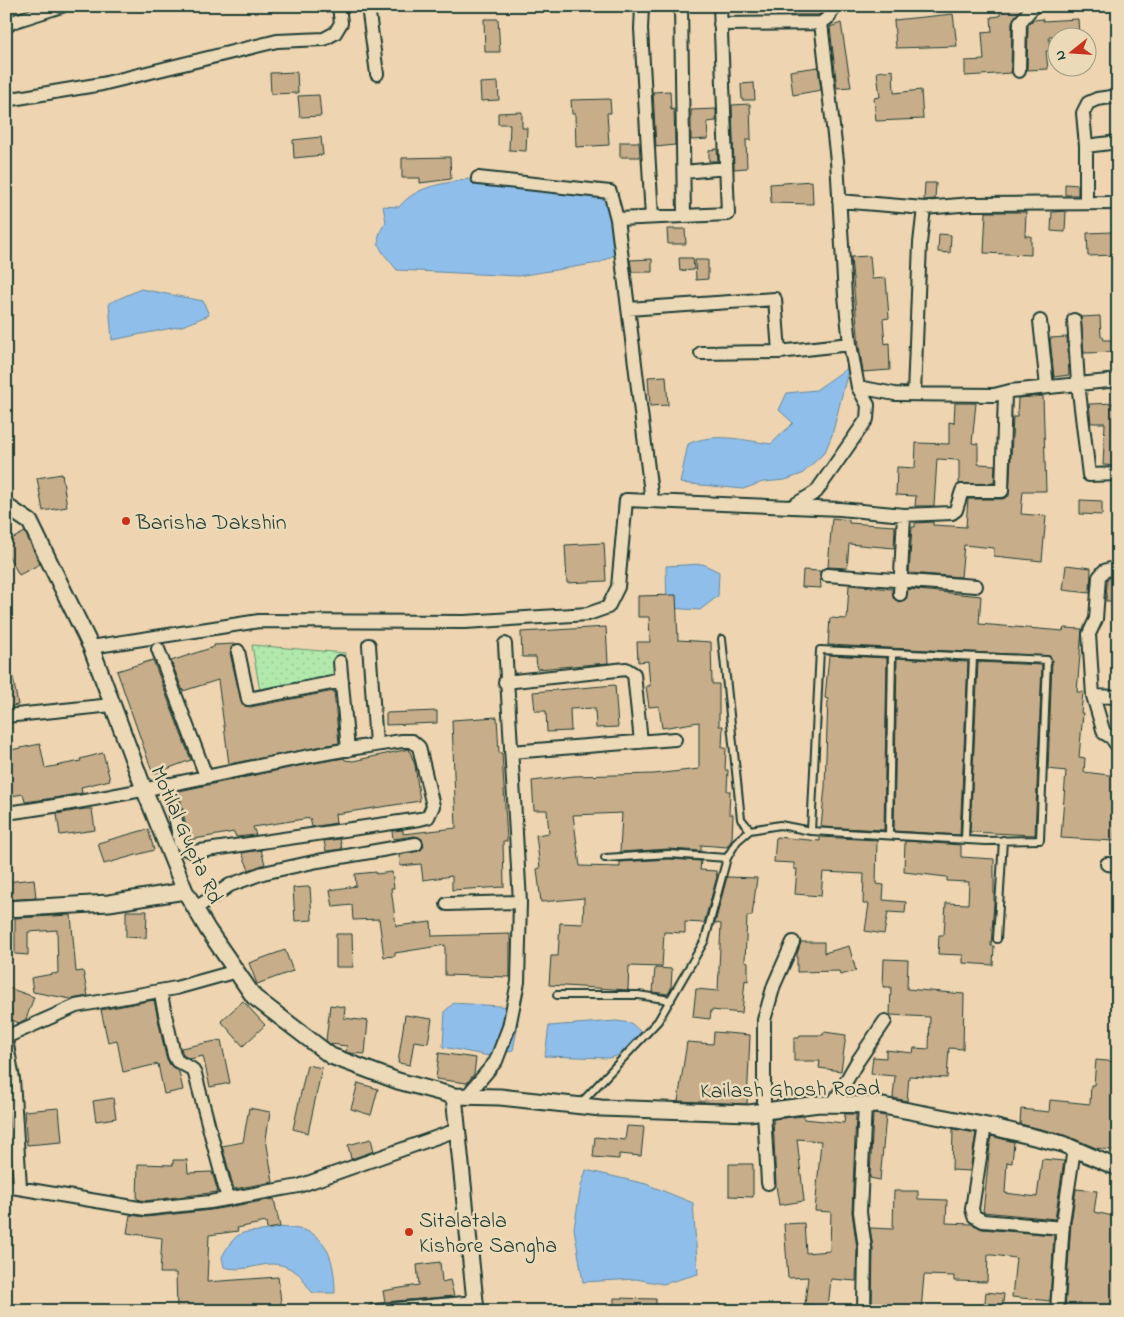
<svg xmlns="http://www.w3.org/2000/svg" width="1124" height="1317" viewBox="0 0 1124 1317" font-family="'Indie Flower',sans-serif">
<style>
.grass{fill:url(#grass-dots);stroke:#689370}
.water{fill:#90beea;stroke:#638aa1}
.building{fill:#c7ad8a;stroke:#1f3d34}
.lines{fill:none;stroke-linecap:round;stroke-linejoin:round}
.service-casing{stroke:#1f3d34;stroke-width:10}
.minor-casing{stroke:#1f3d34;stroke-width:16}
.tertiary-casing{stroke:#1f3d34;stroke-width:19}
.service{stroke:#ecd9b7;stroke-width:6}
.minor{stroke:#ecd9b7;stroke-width:12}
.tertiary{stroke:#ecd9b7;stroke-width:15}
.poi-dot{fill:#c8321e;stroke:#ecd9b7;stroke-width:2}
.labels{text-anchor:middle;stroke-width:5;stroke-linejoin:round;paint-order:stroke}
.poi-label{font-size:22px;fill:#1f3d34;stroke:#ecd9b7;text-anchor:start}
.street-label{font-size:22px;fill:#1f3d34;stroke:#ecd9b7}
</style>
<defs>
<pattern id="grass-dots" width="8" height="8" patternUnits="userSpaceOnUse" patternTransform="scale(1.25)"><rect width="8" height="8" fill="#b1e9ac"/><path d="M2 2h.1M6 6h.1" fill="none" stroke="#98c995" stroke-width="1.8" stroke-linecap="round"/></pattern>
</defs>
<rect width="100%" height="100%" fill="#eed4b0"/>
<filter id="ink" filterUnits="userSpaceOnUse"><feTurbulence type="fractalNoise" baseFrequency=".02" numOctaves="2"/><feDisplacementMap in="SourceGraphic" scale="10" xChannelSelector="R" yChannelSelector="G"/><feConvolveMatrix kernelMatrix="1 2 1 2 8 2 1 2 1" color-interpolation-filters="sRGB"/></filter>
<g filter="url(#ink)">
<!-- grass -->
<path class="grass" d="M252,645L345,653L343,686L261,697Z"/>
<!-- water -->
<path class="water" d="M469,179L593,194L614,200L625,226V249L599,263L518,276L397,270C382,251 370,244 386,222L383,206L399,207C417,185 443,184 469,179Z
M141,289L203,301L209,315L182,326L112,340L109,303Z
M849,367L832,435L825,452L802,474L785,480L763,482L743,489L680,483L688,444C715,432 742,440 771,444L793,423L779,410L787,393L816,390Z
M703,564L719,572L718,596L700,610L667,608L666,566Z
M454,1003L513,1007L518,1024L513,1050L495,1057L443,1047L445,1011Z
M616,1021L631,1023L642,1033L634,1051L609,1058L545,1056L549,1026Z
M586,1170L646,1184L693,1203L698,1274L663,1284L636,1279L583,1282L574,1228L581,1186Z
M279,1227C287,1228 296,1228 303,1230C331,1237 335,1270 335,1293H313C306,1287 304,1277 296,1272C268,1253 252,1275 224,1267L222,1257C241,1220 249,1238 279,1227Z"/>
<!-- building -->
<path class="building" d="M776,6H822V12L818,15H776Z
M1000,6H1023L1012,22L1011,73L965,76V61L984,60L982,33L992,32L991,17L1000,16Z
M953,14L957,46L896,48L894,20Z
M484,19H498L500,52H485Z
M1043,19V21L1078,19L1079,35L1049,36L1050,51H1046L1048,69L1027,70L1028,25L1033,20Z
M841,23L851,87L837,88L830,27Z
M818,67L821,90L793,95L790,71Z
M893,70L894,93L921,90L923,119L876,121L874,98L880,97L877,72Z
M297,72L298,93L271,94L270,73Z
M498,82L499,100L481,101L480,83Z
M754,83L755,100H742L741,84Z
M670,91L671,110L674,109L675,145L656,147L653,92Z
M319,95L321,116L300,117L298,96Z
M610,99L611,113H607L609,145L576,147L575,114H572L571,100Z
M750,104L751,140H746L747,168L734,169L732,105Z
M716,109V121L707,122L708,139L691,140V110Z
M522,112V128H527L526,151L509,150L510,124H498V113Z
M321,137L323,155L294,158L293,140Z
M620,142H639L640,157H620Z
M717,149L718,161H709V150Z
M450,157L451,179L420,183V178H402V158Z
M812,181L813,204L771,203L770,184Z
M925,183H936L935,199L924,200Z
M1065,184L1078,185V195H1065Z
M1066,211L1065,232L1051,231L1052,212Z
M986,212H1026L1025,236H1031V255L984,253Z
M667,229H685L686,244H668Z
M1113,232L1114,255L1088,256L1087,233Z
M939,234L951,235L950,253L938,252Z
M870,256L872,279L886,278L889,318L883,319L885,344L889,343L890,370L863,372L859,346L851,257Z
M679,258H693L694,270L680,271Z
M652,259V272H632L630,260Z
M695,260H708V279L696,280Z
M1100,316L1101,337H1103L1104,340H1118V352L1084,353L1081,317Z
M1067,337L1069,375L1054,377L1050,338Z
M666,376L668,405L650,406L648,377Z
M1043,396L1046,491H1023L1021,514L1046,516L1042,561L994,556V548L964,545L961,577L909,573L912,527H915V523L933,522V525L966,527L968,499H1002L1009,496L1013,417H1017L1018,398Z
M955,403H976L972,443L978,444V464L995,465L994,483L959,484V460L937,459L934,506H915L916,496L896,495L897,467L915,468L916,443L949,444V422L954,423Z
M1118,403V466L1103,465L1105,423H1091L1089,404Z
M62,474L67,507L43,511L37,478Z
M1080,500L1102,501V515L1080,514Z
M832,518L849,520V523L895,526L894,548L849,544L847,568L828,567Z
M25,532L40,564L19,575L6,551V542Z
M604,543L606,581L567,583L565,545Z
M1066,565L1091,568L1090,593L1063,590Z
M803,570L820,571L821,588L802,587Z
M1111,577L1118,578V601H1106L1107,580Z
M849,585L892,589L893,598L899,602L906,599L908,589L981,596L979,624L1063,631L1064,628L1082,629L1077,692H1083L1081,713H1083L1079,757L1085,758L1084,772L1117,776L1115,795L1118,796V803L1114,841L1061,838L1066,771L1048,769L1052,660L1050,656L828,645L830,618L847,619Z
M676,595L678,640L711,642L712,684H719V726H723L722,748H726L725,770H728L727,791H730L729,814H733L732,839L727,847L701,845V851L669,849L620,852L622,813L573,815L580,866L620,867V862L669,859L701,861L700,870L716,871L717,877L704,923L685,922V933L664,932L662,967L629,966L628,990L549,985L551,956H558L560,923L583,924L584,898L541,902L537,869L540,868L536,835L549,833L547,810H534L532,781L574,776L654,774L699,769V722L662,728L659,706L649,707L646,686H650L648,661L638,662L637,642H650L649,617H638V596Z
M606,627L608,663L537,669L536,657H522L521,632Z
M234,644L230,653L242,705L250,707L334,691L339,743L229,764L218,680L183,691L171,661L214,647V645Z
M829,655L887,658L884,830L821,827L825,787L828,699L825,698Z
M897,658L968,662L960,835L894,831Z
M153,660L191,760L153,774L117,671Z
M978,662L1042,665L1035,835L970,832Z
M12,672L18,705L6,707V673Z
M615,685L618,727L596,728L595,708L570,709L571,731L547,732L546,711H535L533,692Z
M437,711V723L386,725V713Z
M497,717L499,753H502L507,841H503L504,887L452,890V876L423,880L421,864L400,866L399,855L421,850L424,846L422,839L415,836L393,839L392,831L403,830V834L456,828L452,720Z
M40,744L45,768L81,761L80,759L103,753L110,780L81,787L82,793L54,798L25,802L23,794L6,797V751Z
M409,749L415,765L420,801L335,814L336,823L312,827L310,818L253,827L256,835L236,837L234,832L189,840L188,838L179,791L304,765L344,758L345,760L353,761Z
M85,809H92L95,830L60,835L57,814Z
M148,829L154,850L104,864L98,843Z
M776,837L820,841V837L877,840L876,884L884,885L883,900L906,902L905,913L888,912L884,934L865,931L869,904H863L864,874L823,872L821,896L795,894L797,869H794V863L774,862Z
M340,839L342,849L326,851L324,841Z
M905,841L961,845V857L994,859V902L991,946H994L993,965L963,963V955L938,954L939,935H944L946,903L968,904L969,882L947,881V877L904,872Z
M261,850L265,864L249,870L242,853Z
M376,872V874L392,872L394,888H391L396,926L431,922L432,936L510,934V977L445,975V945L395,953V956L384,957L379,919L353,920L352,905L333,907L330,890L356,886L355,874Z
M727,877L757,878L752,916H747L745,961L748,962V981L745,980L742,1013L711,1010L710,1019L693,1017L696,989L718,991L721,924L715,923Z
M34,879L36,898L6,900V882Z
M305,887H310L312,920L295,921L293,888Z
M126,911H147L146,938L126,937Z
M71,915L76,972L83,971L88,996L71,999L33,992L31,978L58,973L57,930L28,932V955L15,954V918Z
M336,934H352L353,967H336Z
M801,942H824V953L849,946L856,971L840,975L839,971L797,972V954Z
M285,950L293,971L257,984L249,963Z
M884,959L908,960L907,989L964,994L963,1049L949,1048L947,1078L909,1076L907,1101L893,1098L895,1076L871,1074L873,1057L886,1058V1050L913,1053L914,1048L929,1049L930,1017L890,1015L891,987H883Z
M655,968L672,969L671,989L668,994L653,992Z
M6,987L34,997L26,1019L19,1023L6,1018Z
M154,1000L166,1057L170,1065L179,1072L183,1090L164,1094L158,1064L123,1072L117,1040L108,1042L101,1010Z
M243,1001L265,1025L243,1046L221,1021Z
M330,1005L345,1007L344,1018L368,1021L365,1054L349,1053L346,1052L347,1046L330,1044L326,1041Z
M405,1015L432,1019L428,1043L414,1041L410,1065L398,1063Z
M714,1032L750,1035L747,1104L678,1101L687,1042L713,1044Z
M824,1032L846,1035L841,1071L819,1068L820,1061H794V1038H799L800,1035H823Z
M221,1040L230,1083L210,1087L203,1056L190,1059L183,1055L181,1048Z
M439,1053L476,1058L474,1074L467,1083L436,1079Z
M1096,1060L1118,1062L1115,1107H1118V1151L1096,1148L1065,1135L1020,1124L1021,1109L1049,1112L1050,1100L1090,1104L1091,1085H1094Z
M307,1065L322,1068L308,1133L293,1129Z
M358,1083L378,1089L371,1115L351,1109Z
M113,1098L116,1118L96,1121L93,1101Z
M59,1108L62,1142L27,1145L24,1111Z
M249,1108L270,1112L266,1139L273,1182L234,1189L222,1146L243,1142Z
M845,1114H856L852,1212L857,1248L856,1281L831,1279L828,1307L805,1304L808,1277L788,1278L784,1224L804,1223L806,1253L830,1251L831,1212L815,1211L821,1141L797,1139L804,1201L779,1205L776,1185L773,1119L804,1116V1119L844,1123Z
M873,1114L886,1116L880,1180L870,1178Z
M627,1126L644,1127L641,1156L619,1154V1159L593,1157L595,1137L625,1140Z
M953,1129L976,1133L970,1171L952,1170Z
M991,1136L1014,1142L1012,1163L1007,1162L1005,1193L1037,1197L1042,1159L1064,1161L1055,1219L983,1212Z
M371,1139L374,1151L351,1159L348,1145Z
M173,1160H187L188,1173L212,1172L218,1192L145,1201L137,1199L138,1164L173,1165Z
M729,1164H753V1197L729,1196Z
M1076,1189L1097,1191L1094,1212L1118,1217V1311L1065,1310L1071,1223Z
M894,1191H918V1199L947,1200L946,1223L972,1224L982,1229L1054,1235L1050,1301L1012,1297L1016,1258L992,1255H988L987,1282L954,1281V1276L924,1275L921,1311L872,1307L873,1248L870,1228L893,1229Z
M274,1199L280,1227L267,1229L266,1222L237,1228L238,1231L209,1235L207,1282L278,1277L282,1310L177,1311L176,1273H160L162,1238L127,1233L130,1215L146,1217L211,1210Z
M440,1262L442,1282L450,1280L454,1296L385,1302L383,1291L419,1285L417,1265Z
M986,1292L1004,1294L1002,1311H984Z
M614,1298L656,1299V1311H614Z"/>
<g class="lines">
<!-- service casing -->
<g class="service-casing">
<path id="service" d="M722,639L741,819L750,830
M889,835L892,653
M965,839L973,657
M605,858L669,854L727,858
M997,939L1003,840
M557,995H638L671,1000
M579,1105L658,1021L705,940L727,858L737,841L750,830L780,825L811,831L985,841L1040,840L1047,660L820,650L811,831"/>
</g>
<!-- minor casing -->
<g class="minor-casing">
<path id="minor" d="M368,6L377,74
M642,6L641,29L652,217
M681,6L684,216
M834,6L829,17L821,23L837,161L845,296L850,344L858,387L895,394L994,395L1010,391L1118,380
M720,24L821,23
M6,27L12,22L62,6
M1019,71L1020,22L1034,6
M6,100L102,84L277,41L324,39L335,33L341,23L339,6
M1086,146L1118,142
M684,172L726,168
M478,178L610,192L617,219
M839,201L924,208
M1086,203V146L1083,113L1088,103L1097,99L1118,96
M628,309L775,299L779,352
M1074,320L1078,383L1089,475L1118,474
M1040,321L1047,387
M701,353L779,352L850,344
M914,394L920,243L924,208L972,204L1118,203
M652,501L617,219L728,214L720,6
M791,507L816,492L867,419L868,405L858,387
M1118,570L1110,569L1104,571L1099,577L1096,619L1089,634L1093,696L1104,733L1111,737L1118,747
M827,575L976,586
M900,594L904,515
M369,645L376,744
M91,647L259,621L465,622L588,614L608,607L618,587L626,500L840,509L904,515L952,513L956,510L962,491H1002L1005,393
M158,649L206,776
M238,651L248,699L342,681
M340,662L348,750
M505,682L626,669L634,674L641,742
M1093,696L1118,697
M6,716L112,705
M511,752L675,739
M6,813C139,796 269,759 402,741H412L419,747L433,806L428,817L420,819L193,852L186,849L180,842L169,784
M1107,864L1118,865
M447,904L520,902
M196,908L230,885L263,873L318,861L416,844
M160,991L174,1055L177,1061L192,1069L195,1074L228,1199
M6,1037L76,1006L176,988L237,971
M6,1039L13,1079L20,1187
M466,1097L496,1061L509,1027L518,982L520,902L505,644
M833,1104L857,1062L885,1021
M985,1125L972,1209L974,1216L983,1221L1063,1228
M768,1183L764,1111V1020L774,985L793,942
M6,1186L145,1209L210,1202L299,1186L457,1130
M374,1311L476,1302
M864,1311L865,1248L860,1212L865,1104
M1057,1311L1063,1222L1074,1149"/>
</g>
<!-- tertiary casing -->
<g class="tertiary-casing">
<path id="tertiary" d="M6,506L30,522L91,647L144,789L185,891L208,930L254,997L331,1056L398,1081L454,1096L476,1311
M6,909L109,903L185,891
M454,1096L500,1097L601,1108L749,1113L819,1104L878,1105L993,1127L1063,1144L1118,1168"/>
</g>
<!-- service -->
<use href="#service" class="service"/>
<!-- minor -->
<use href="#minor" class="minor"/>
<!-- tertiary -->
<use href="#tertiary" class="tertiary"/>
</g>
</g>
<!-- markers -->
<g class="poi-dot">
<circle cx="126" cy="521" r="5"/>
<circle cx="409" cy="1232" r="5"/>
</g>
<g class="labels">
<!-- poi labels -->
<g class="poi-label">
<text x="136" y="529">Barisha Dakshin</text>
<text x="419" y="1227">Sitalatala<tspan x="419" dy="25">Kishore Sangha</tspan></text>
</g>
<!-- street labels -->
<g class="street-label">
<text transform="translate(188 834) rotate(66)" y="8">Motilal Gupta Rd</text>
<text transform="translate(790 1088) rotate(-1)" y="8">Kailash Ghosh Road</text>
</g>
</g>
<!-- margin -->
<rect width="1124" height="1317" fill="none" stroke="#ecd9b7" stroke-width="25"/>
<rect x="12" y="12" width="1099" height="1292" fill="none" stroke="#1f3d34" stroke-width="2" filter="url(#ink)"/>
<!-- north arrow -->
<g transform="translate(1072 52) rotate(253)"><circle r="24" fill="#ecd9b7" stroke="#9a9b83"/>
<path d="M0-4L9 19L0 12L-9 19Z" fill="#c8321e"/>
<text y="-8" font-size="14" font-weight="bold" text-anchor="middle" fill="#1f3d34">N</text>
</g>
</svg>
